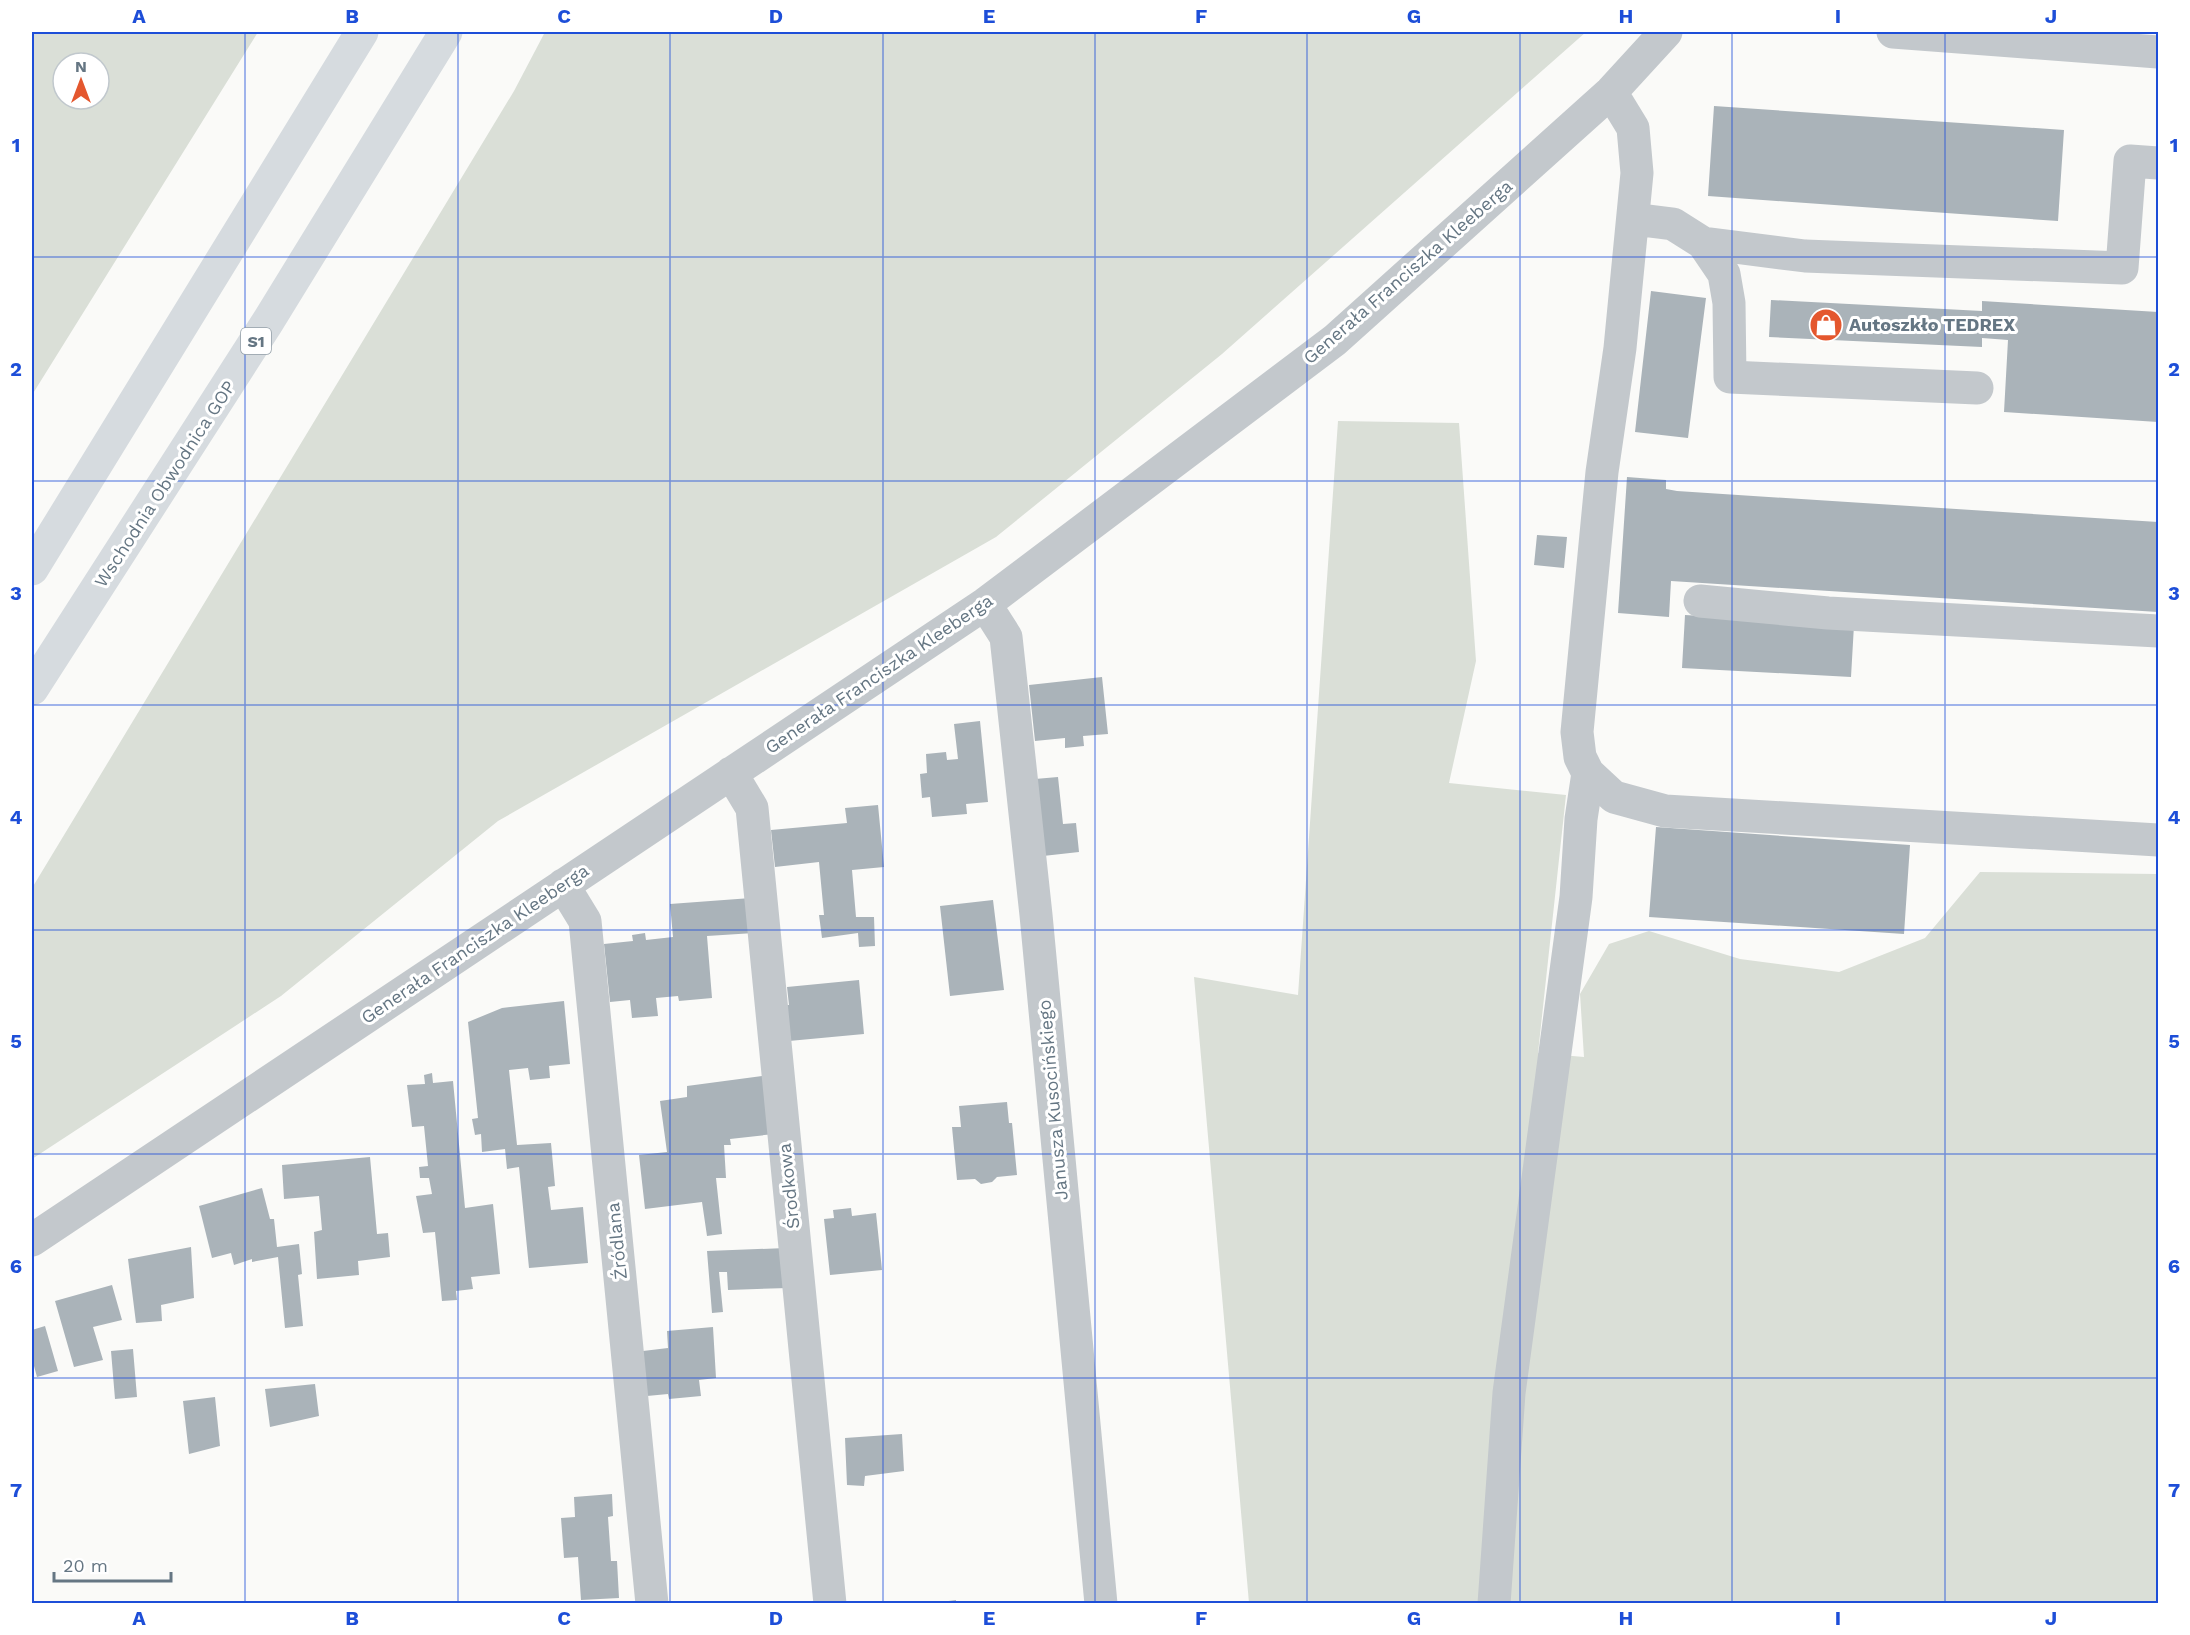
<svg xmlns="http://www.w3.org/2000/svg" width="2190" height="1635" viewBox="0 0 2190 1635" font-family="'Work Sans',sans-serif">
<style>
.green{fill:#dadfd7;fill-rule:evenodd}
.building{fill:#aab3b9}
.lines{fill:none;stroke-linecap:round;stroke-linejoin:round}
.minor{stroke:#c3c8cc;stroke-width:33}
.highway{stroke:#d6dbdf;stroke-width:33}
.grid{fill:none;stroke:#1d4ed8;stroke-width:1.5;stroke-opacity:0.55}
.labels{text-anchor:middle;stroke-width:6;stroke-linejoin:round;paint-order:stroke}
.shield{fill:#fff;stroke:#939fa8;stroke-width:1.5}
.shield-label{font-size:16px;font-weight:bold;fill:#657683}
.street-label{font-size:18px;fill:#657683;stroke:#fff}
.poi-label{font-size:18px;font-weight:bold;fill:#657683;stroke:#fff;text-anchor:start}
.neatline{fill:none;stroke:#1d4ed8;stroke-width:2}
.grid-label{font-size:20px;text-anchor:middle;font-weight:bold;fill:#1d4ed8}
</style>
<rect width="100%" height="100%" fill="#fafaf8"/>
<!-- green -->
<path class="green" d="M32,32H258L32,395ZM63,63H99V99H63Z
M545,32H1586L1222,354L996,537L498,821L281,996L32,1159V888L514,91Z
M1338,421L1459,423L1476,661L1449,783L1566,795L1538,1053L1584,1057L1580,994L1609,944L1649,931L1740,959L1839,972L1925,938L1980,872L2158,874V1603H1249L1194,977L1298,995Z"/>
<!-- building -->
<path class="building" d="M1714,106L2064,130L2058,221L1708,196Z
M1651,291L1706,298L1688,438L1635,432Z
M1771,300L1982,311V301L2158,312V422L2004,412L2008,340L1982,338V347L1769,337Z
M1627,477L1666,480V489L1677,491L2158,522V612L1671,581L1669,617L1618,613Z
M1537,535L1567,537L1564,568L1534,565Z
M1685,615L1854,625L1851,677L1682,668Z
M1102,677L1108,734L1083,736L1084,746L1065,748V738L1035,741L1029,685Z
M980,721L988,802L966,804L967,814L932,817L930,797L922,798L920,774L927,773L926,754L946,752L947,760L958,759L954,724Z
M1058,777L1063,824L1076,823L1079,852L1043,856L1035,779Z
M878,805L884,867L852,870L856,917H874L875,946L859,947L858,933L822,938L819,915H824L819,862L775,867L771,830L847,823L845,808Z
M1656,827L1910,845L1904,934L1649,917Z
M751,898L754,933L707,936L712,998L679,1001L678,996L656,998L658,1016L632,1018L630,1000L610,1002L604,944L633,941L632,935L645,933L646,940L673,937L670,904Z
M993,900L1004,990L950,996L940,906Z
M859,980L864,1034L789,1041L785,1005H789L787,987Z
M564,1001L570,1064L549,1066L550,1078L530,1080L528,1068L509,1070L517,1145L551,1143L555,1186L548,1187L551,1210L583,1207L588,1263L529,1268L519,1167L507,1169L505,1149L482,1152L481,1134L475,1135L472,1119L478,1118L468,1022L502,1008Z
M432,1073L433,1083L453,1081L465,1208L493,1204L500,1274L471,1277L473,1289L456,1291L457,1300L442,1301L435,1232L423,1233L416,1196L432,1194L429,1178H420L419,1167L428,1166L424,1126L412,1127L407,1085L425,1084L424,1075Z
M769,1075L774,1134L730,1139L731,1145H724L726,1178H716L722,1234L707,1236L702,1202L645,1209L639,1155L667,1152L660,1101L687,1097V1086Z
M1007,1102L1009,1123H1012L1017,1175L997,1177L992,1182L981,1184L975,1179L957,1180L952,1127H961L959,1106Z
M370,1157L377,1234L388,1233L390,1257L358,1261L359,1275L317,1279L314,1232L322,1230L319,1196L284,1199L282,1165Z
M262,1188L270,1219H274L277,1247L299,1244L302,1274L298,1275L303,1326L285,1328L278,1257L252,1262V1259L234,1265L231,1253L212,1258L199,1206Z
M851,1208L852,1216L876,1213L882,1270L830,1275L824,1219L834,1218L833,1210Z
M191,1247L194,1298L161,1305L162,1321L136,1323L128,1259Z
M786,1248L788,1288L728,1290L727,1272H719L723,1312L712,1313L707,1251Z
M112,1285L122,1320L93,1327L103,1360L74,1367L55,1301Z
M45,1326L58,1371L37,1377L34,1366L32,1367V1330Z
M713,1327L716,1378L699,1380L701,1396L669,1399L668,1394L647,1396L643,1351L668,1348L667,1331Z
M133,1349L137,1397L115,1399L111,1351Z
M315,1384L319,1416L270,1427L265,1389Z
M215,1397L220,1446L189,1454L183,1401Z
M902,1434L904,1471L865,1476L864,1486L847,1485L845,1438Z
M612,1494L613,1516L608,1517L611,1561H617L619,1598L581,1600L578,1557L564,1558L561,1518L575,1517L574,1497Z
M956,1600V1604H941V1602Z"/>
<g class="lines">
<!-- minor -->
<path class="minor" d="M1893,32L2158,52
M1611,92L1633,128L1637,173L1620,348L1602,472L1577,732L1580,757L1588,773L1614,797L1665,811L2158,840
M1633,219L1673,224L1703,243L1805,256L2122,268L2130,161L2158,163
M1703,243L1724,274L1729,303L1730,377L1977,388
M1700,601L1828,613L2158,631
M985,604L1006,637L1036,915L1101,1604
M731,773L752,808L830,1604
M563,885L585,921L652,1604
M32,1240L985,604L1335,340L1611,92L1666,32
M1494,1604L1509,1393L1576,897L1581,819L1588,773"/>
<!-- highway -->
<path class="highway" d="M32,569L362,32
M32,689L267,323L446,32"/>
</g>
<!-- grid -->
<path class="grid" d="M245,32V1604M458,32V1604M670,32V1604M883,32V1604M1095,32V1604M1307,32V1604M1520,32V1604M1732,32V1604M1945,32V1604M32,257H2158M32,481H2158M32,705H2158M32,930H2158M32,1154H2158M32,1378H2158"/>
<!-- icons -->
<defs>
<g id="shop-disc" transform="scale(1.725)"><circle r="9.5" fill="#e4572e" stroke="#fff"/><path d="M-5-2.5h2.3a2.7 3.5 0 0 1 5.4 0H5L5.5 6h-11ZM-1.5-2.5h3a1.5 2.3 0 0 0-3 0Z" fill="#fff"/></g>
</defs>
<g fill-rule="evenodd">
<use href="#shop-disc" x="1826" y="325"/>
</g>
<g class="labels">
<!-- shield labels -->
<rect class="shield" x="241" y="328" width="30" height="26" rx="4.5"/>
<g class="shield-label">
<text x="256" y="347">S1</text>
</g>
<!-- street labels -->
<g class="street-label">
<text transform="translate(1408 272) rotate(-41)" y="6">Generała Franciszka Kleeberga</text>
<text transform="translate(165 484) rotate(-57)" y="6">Wschodnia Obwodnica GOP</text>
<text transform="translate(879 674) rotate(-34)" y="6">Generała Franciszka Kleeberga</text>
<text transform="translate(475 944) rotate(-34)" y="6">Generała Franciszka Kleeberga</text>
<text transform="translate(1053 1100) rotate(-95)" y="6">Janusza Kusocińskiego</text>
<text transform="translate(789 1186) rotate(-96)" y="6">Środkowa</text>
<text transform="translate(617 1241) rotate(-96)" y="6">Źródlana</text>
</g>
<!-- poi labels -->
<g class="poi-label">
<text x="1849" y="331">Autoszkło TEDREX</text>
</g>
</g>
<!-- border -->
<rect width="2190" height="1635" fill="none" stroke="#ffffff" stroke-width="66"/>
<!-- north arrow -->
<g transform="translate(81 81)"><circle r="28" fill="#ffffff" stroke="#c1c8cd" stroke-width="1.5"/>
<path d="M0-4.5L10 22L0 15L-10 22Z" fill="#e4572e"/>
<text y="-9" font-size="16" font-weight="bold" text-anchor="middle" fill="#657683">N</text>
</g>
<!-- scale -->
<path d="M54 1572v9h117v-9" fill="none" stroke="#657683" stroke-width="3"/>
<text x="63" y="1572" font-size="18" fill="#657683" stroke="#ffffff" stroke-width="4.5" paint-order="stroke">20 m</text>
<rect x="33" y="33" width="2124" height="1569" class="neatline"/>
<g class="grid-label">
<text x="139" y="23">A</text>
<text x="352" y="23">B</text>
<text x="564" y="23">C</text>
<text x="776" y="23">D</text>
<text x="989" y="23">E</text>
<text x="1201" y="23">F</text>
<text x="1414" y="23">G</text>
<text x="1626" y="23">H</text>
<text x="1838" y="23">I</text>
<text x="2051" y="23">J</text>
<text x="16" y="152">1</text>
<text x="2174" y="152">1</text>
<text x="16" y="376">2</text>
<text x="2174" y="376">2</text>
<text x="16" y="600">3</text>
<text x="2174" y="600">3</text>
<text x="16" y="824">4</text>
<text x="2174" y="824">4</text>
<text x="16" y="1048">5</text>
<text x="2174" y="1048">5</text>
<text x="16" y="1273">6</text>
<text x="2174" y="1273">6</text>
<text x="16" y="1497">7</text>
<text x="2174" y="1497">7</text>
<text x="139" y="1625">A</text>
<text x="352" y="1625">B</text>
<text x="564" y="1625">C</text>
<text x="776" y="1625">D</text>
<text x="989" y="1625">E</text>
<text x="1201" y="1625">F</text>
<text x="1414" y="1625">G</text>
<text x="1626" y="1625">H</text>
<text x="1838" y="1625">I</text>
<text x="2051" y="1625">J</text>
</g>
</svg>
